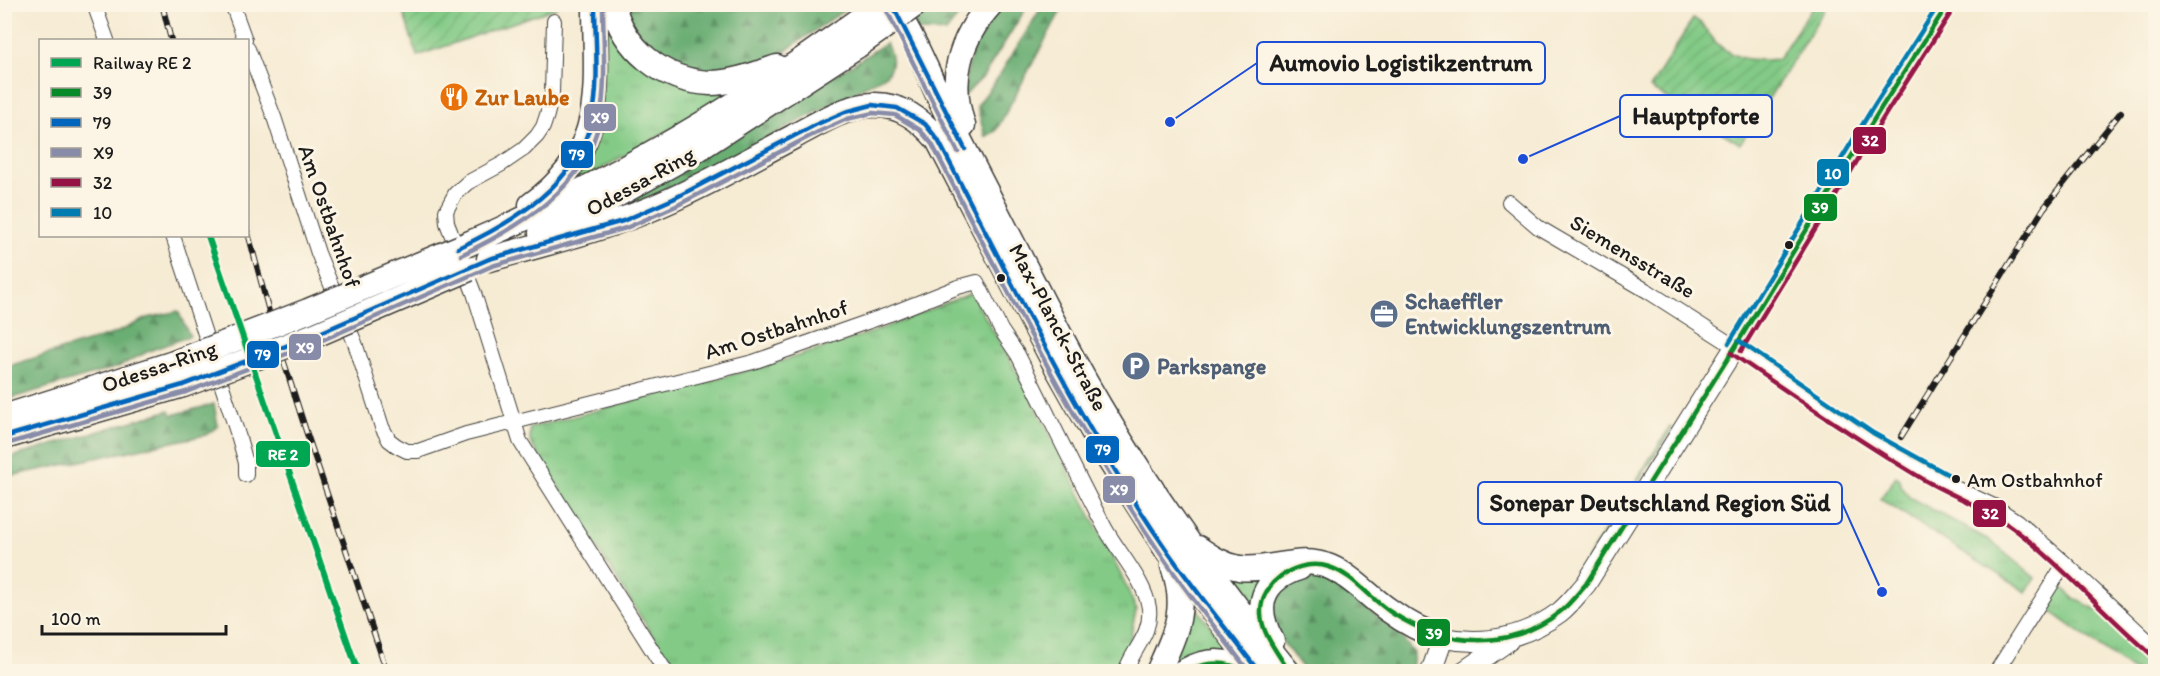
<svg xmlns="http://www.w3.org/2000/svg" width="2160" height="676" viewBox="0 0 2160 676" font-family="Itim,sans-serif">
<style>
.grass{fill:url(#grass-tufts);stroke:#507351;stroke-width:1.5}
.forest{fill:url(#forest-firs);stroke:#436548;stroke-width:1.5}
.garden{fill:url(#garden-furrows);stroke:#507351;stroke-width:1.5}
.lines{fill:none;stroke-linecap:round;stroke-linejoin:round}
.street-casing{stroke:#3d3b37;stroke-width:16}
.secondary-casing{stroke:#3d3b37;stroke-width:22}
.highway-casing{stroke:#3d3b37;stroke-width:27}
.street{stroke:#fff;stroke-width:14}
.secondary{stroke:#fff;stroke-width:20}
.highway{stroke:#fff;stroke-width:24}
.rail-casing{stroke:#1c1c1c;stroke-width:6}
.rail{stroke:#fcf5e5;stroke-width:4;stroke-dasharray:11;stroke-linecap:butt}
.highway-bridge-casing{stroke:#3d3b37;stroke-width:27;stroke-linecap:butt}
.highway-bridge{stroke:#fff;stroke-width:24}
.bus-1-casing{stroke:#fcf5e5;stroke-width:9}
.bus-2-casing{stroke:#fcf5e5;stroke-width:9}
.bus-3-casing{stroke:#fcf5e5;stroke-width:9}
.bus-4-casing{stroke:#fcf5e5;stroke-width:9}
.bus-5-casing{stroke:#fcf5e5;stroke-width:9}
.bus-1{stroke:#088a29;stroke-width:4.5}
.bus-2{stroke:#0065bd;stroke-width:4.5}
.bus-3{stroke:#888ca9;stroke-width:4.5}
.bus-4{stroke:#961244;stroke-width:4.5}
.bus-5{stroke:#007cb1;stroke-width:4.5}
.rail-1-casing{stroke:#fcf5e5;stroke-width:10}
.rail-1{stroke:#00a651;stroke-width:6}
.bus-dot{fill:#1c1c1c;stroke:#fcf5e5;stroke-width:2}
.labels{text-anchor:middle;stroke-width:6;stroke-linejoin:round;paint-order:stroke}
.bus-label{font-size:20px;fill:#1c1c1c;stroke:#fcf5e5;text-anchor:start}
.food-label{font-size:22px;font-weight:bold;fill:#c56008;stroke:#fcf5e5;text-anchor:start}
.street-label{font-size:22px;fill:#1c1c1c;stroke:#fcf5e5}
.service-label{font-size:22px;font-weight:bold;fill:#4e5e75;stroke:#fcf5e5;text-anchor:start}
.leader{fill:none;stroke:#1d4ed8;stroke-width:2}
.callout-dot{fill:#1d4ed8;stroke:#fcf5e5;stroke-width:2}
.callout{fill:#fcf5e5;stroke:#1d4ed8;stroke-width:2}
.callout-label{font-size:24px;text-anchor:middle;font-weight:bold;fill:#1c1c1c}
.line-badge{stroke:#fcf5e5;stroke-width:2}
.badge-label{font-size:16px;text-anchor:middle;font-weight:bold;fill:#fff}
</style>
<defs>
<pattern id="grass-tufts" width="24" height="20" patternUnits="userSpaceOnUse" patternTransform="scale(1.5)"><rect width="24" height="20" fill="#83ca86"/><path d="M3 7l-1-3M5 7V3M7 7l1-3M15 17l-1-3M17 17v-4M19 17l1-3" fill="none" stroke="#71ad73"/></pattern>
<pattern id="forest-firs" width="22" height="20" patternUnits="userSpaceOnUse" patternTransform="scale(1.5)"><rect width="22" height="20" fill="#6aae73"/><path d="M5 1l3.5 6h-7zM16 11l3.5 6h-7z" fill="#568d5e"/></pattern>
<pattern id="garden-furrows" width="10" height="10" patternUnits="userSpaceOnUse" patternTransform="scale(1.5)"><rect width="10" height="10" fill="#83ca86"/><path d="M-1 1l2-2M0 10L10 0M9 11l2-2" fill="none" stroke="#71ad73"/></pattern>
</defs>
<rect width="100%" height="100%" fill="#fcf5e5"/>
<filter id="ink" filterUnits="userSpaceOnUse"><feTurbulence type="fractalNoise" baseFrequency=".0167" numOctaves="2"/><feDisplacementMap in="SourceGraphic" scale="12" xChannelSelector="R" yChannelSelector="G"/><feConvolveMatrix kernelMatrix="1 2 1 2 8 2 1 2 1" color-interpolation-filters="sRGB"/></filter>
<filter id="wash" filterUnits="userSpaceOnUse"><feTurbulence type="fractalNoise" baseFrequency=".008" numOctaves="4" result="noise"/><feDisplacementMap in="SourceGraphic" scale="24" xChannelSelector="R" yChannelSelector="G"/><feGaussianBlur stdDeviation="1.35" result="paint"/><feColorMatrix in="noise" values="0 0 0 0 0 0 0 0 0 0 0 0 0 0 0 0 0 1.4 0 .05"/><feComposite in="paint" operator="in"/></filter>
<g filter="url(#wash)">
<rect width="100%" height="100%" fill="#f6ebd3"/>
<!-- grass -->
<path class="grass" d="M601,5L736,92L575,184L570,178Z
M971,293L1027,389L1125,583L1136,609L1129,645L1116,671H675L530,442V428L776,363L876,331Z
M1670,427L1672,429L1625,503L1623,501Z
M1896,476L1900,479L1901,485L1909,497L1989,540L2035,578L2026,592L1880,499Z
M1607,527L1609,529L1579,577L1554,606L1552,603L1576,576Z
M1267,571L1255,611L1225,572Z
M2060,585L2074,599L2115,618L2155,657V671H2133L2045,607Z
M1190,599L1232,655L1166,667Z"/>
<!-- forest -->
<path class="forest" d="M620,5H852L779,55L760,66L695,75L649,51Z
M935,5H967L946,32L918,31L912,22Z
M1001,5H1028L983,77L960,100L973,48Z
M1043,5H1064L996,131L985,137L977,106L997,79Z
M886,43C892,55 895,65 885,76L651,200L614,214L609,208L770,116Z
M178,311L190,336L149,351L118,367L5,400V367L116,333L147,318Z
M214,404L218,426L206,435L5,477V459L170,410L172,415Z
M1298,579H1317L1332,584L1355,598L1399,634L1414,653L1412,671H1305C1292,653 1258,620 1275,596C1279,589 1292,584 1298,579Z"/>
<!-- garden -->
<path class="garden" d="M401,5V4L556,5V8L417,56Z
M1814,5H1828L1740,144L1650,88L1693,19C1703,22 1704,28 1710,35C1726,59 1752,62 1778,59Z"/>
</g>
<g filter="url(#ink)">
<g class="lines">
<!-- street casing -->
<g class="street-casing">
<path id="street" d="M94,4L107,40
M232,4L245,40
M554,21L552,93L547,115L543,127L537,136L524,149L502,164L467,183L455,194L446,211L447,223L474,293L520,441L666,672
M248,49L274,117L318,253L355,343L382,427L389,440L397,446L407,451H418L466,434L753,362L890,314L958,287L977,282L1001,330L1018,355C1047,412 1075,471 1105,528C1118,552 1145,581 1149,608C1152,634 1133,649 1125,672
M1509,202L1538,227L1649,292L1735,347L1872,440L1934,478L1994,506L2017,521L2065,563L2156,648
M173,236L239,438L246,463V475
M1996,672L2065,563"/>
</g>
<!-- secondary casing -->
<g class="secondary-casing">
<path id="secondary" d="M1431,672L1443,638C1486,646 1525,638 1560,612C1570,604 1578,593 1586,584L1735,347L1881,108L1948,4
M1463,672L1508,641"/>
</g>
<!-- highway casing -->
<g class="highway-casing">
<path id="highway" d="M613,4C623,49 663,81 710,83C732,83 756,74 777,67
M892,4C918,44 934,89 955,131C990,199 1025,268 1061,337C1123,456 1203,568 1288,672
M963,125C948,81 959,39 991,4
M531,205C609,149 595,89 595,4
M541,233L597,206L692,153L857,46
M461,247C597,189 727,115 846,29
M489,259C551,242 613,227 671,200C713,181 753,158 793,137C817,124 845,106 873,105C901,104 921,120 938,140L1054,362L1107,456L1168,552L1259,672
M4,417L174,363
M4,437L183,385
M1198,548C1211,557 1223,565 1239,568C1270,572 1300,554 1330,567C1353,577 1370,598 1390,611C1406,623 1424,632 1443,638
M1272,641C1253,607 1261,580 1299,568
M1158,672C1176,632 1188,609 1173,566
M1183,672C1204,660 1226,658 1248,672"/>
</g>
<!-- street -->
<use href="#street" class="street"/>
<!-- secondary -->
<use href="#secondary" class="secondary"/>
<!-- highway -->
<use href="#highway" class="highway"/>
<!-- rail casing -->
<g class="rail-casing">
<path id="rail" d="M162,4L171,40
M248,233L275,334L306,431L387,672
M1901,437L2044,208L2121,112"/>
</g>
<!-- rail -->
<use href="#rail" class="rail"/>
<!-- highway-bridge casing -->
<g class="highway-bridge-casing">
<path id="highway-bridge" d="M846,29L881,4
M857,46L916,4
M174,363L308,311L461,247
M183,385L315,335L469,269"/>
</g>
<!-- highway-bridge -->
<use href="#highway-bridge" class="highway-bridge"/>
<!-- bus-1 casing -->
<g class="bus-1-casing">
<path id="bus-1" d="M1184,672C1206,661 1226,660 1247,672
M1289,672C1279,654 1262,635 1261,614C1259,581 1300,557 1329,567C1354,575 1370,599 1392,613C1445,647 1510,652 1561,611C1571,603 1578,593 1586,584L1735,347L1881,108L1948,4"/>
</g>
<!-- bus-2 casing -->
<g class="bus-2-casing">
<path id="bus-2" d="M892,4L965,149
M458,248C514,222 577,184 592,119C600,82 595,42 595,4
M4,437L183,385L315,335L489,259L623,221L673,199L815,125L845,112L872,105L897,108L925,124L938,140C1011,279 1078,423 1168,552C1197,593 1229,632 1259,672"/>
</g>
<!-- bus-3 casing -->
<g class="bus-3-casing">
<path id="bus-3" d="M885,7L958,152
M461,255C520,227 586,188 600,119C607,81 603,42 603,4
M6,444L186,392L318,342L492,266L626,228L676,206L818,132L847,119L873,113L895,115L920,130L932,144C1004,283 1073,426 1162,556C1189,596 1220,633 1249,672"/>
</g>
<!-- bus-4 casing -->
<g class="bus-4-casing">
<path id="bus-4" d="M1741,351L1887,112L1954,8
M1731,353C1793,396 1856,439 1921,478C1951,496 1985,507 2013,528C2063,566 2104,614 2151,654"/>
</g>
<!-- bus-5 casing -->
<g class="bus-5-casing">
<path id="bus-5" d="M1739,341L1873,433L1956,479
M1729,343L1875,104L1939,4"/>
</g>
<!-- bus-1 -->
<use href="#bus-1" class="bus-1"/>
<!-- bus-2 -->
<use href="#bus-2" class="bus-2"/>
<!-- bus-3 -->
<use href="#bus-3" class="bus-3"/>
<!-- bus-4 -->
<use href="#bus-4" class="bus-4"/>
<!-- bus-5 -->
<use href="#bus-5" class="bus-5"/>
<!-- rail-1 casing -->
<g class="rail-1-casing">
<path id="rail-1" d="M208,236L358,672"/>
</g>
<!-- rail-1 -->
<use href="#rail-1" class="rail-1"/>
</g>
</g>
<!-- icons -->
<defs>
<g id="restaurant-disc" transform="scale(1.5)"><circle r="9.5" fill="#e8710a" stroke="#fcf5e5"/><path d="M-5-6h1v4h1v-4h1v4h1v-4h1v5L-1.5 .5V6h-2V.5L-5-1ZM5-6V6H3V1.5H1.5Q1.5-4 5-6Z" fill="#fff"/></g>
<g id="office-disc" transform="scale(1.5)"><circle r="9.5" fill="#5c6f8a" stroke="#fcf5e5"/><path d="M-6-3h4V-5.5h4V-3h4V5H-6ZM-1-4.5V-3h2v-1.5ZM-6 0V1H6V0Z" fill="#fff"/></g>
<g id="parking-disc" transform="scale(1.5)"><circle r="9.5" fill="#5c6f8a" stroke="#fcf5e5"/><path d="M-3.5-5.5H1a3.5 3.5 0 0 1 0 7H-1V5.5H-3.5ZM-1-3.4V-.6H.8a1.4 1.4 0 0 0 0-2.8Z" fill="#fff"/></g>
</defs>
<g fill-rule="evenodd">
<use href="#restaurant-disc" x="454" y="97"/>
<use href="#office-disc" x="1384" y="314"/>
<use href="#parking-disc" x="1136" y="366"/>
</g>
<!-- markers -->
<g class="bus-dot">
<circle cx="1789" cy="245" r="5"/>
<circle cx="1001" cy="278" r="5"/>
<circle cx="1956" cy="479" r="5"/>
</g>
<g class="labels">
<!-- bus labels -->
<g class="bus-label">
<text x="1967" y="487">Am Ostbahnhof</text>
</g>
<!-- food labels -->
<g class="food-label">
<text x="475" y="105">Zur Laube</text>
</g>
<!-- street labels -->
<g class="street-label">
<text transform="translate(640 181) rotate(-29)" y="8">Odessa-Ring</text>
<text transform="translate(330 216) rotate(71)" y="8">Am Ostbahnhof</text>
<text transform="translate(1633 256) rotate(31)" y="8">Siemensstraße</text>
<text transform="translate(1059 327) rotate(62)" y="8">Max-Planck-Straße</text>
<text transform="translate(776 329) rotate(-18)" y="8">Am Ostbahnhof</text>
<text transform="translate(159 366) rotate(-19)" y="8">Odessa-Ring</text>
</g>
<!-- service labels -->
<g class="service-label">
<text x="1405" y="309">Schaeffler<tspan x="1405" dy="25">Entwicklungszentrum</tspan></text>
<text x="1157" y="374">Parkspange</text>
</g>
</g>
<!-- callouts -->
<path class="leader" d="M1170 122L1257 63M1523 159L1620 116M1882 592L1842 503"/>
<g class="callout-dot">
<circle cx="1170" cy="122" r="6"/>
<circle cx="1523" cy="159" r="6"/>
<circle cx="1882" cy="592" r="6"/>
</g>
<g class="callout">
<rect x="1257" y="42" width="288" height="42" rx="6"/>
<rect x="1620" y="95" width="152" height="42" rx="6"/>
<rect x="1478" y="482" width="364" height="42" rx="6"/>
</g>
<g class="callout-label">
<text x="1401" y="71">Aumovio Logistikzentrum</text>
<text x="1696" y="124">Hauptpforte</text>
<text x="1660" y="511">Sonepar Deutschland Region Süd</text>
</g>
<g class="line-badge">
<rect x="583" y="103" width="34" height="29" rx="6" fill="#888ca9"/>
<rect x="1852" y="126" width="35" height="29" rx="6" fill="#961244"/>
<rect x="560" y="140" width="34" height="29" rx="6" fill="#0065bd"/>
<rect x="1816" y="158" width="34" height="29" rx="6" fill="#007cb1"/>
<rect x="1803" y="193" width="35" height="29" rx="6" fill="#088a29"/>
<rect x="288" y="333" width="34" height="28" rx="6" fill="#888ca9"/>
<rect x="246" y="340" width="34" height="29" rx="6" fill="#0065bd"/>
<rect x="1085" y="435" width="35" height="29" rx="6" fill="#0065bd"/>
<rect x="255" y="440" width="56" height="28" rx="6" fill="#00a651"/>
<rect x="1102" y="475" width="34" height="29" rx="6" fill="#888ca9"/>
<rect x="1972" y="499" width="35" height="29" rx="6" fill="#961244"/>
<rect x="1416" y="618" width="35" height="29" rx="6" fill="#088a29"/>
</g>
<g class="badge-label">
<text x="600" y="123">X9</text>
<text x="1870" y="146">32</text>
<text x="577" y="160">79</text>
<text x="1833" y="179">10</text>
<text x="1820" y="213">39</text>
<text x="305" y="353">X9</text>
<text x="263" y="360">79</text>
<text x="1103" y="455">79</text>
<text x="283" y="460">RE 2</text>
<text x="1119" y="495">X9</text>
<text x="1990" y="519">32</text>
<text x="1434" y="639">39</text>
</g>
<!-- margin -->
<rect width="2160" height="676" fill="none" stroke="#fcf5e5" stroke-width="24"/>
<!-- legend -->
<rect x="39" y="39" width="210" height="198" fill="#fcf5e5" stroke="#a29e95" stroke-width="1.5"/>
<rect x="51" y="58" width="30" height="9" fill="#00a651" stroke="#a29e95" stroke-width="1.5"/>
<text x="93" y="69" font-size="18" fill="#1c1c1c">Railway RE 2</text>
<rect x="51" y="88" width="30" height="9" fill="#088a29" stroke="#a29e95" stroke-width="1.5"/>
<text x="93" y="99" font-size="18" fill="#1c1c1c">39</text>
<rect x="51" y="118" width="30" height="9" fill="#0065bd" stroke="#a29e95" stroke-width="1.5"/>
<text x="93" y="129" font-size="18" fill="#1c1c1c">79</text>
<rect x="51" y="148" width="30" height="9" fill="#888ca9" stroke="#a29e95" stroke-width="1.5"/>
<text x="93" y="159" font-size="18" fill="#1c1c1c">X9</text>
<rect x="51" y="178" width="30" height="9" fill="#961244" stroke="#a29e95" stroke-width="1.5"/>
<text x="93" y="189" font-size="18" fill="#1c1c1c">32</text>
<rect x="51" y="208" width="30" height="9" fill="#007cb1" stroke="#a29e95" stroke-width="1.5"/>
<text x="93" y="219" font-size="18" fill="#1c1c1c">10</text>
<!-- scale -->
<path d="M42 625v9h184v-9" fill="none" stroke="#1c1c1c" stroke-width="3"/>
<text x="51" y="625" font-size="18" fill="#1c1c1c" stroke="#fcf5e5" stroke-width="4.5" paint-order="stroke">100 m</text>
</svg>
